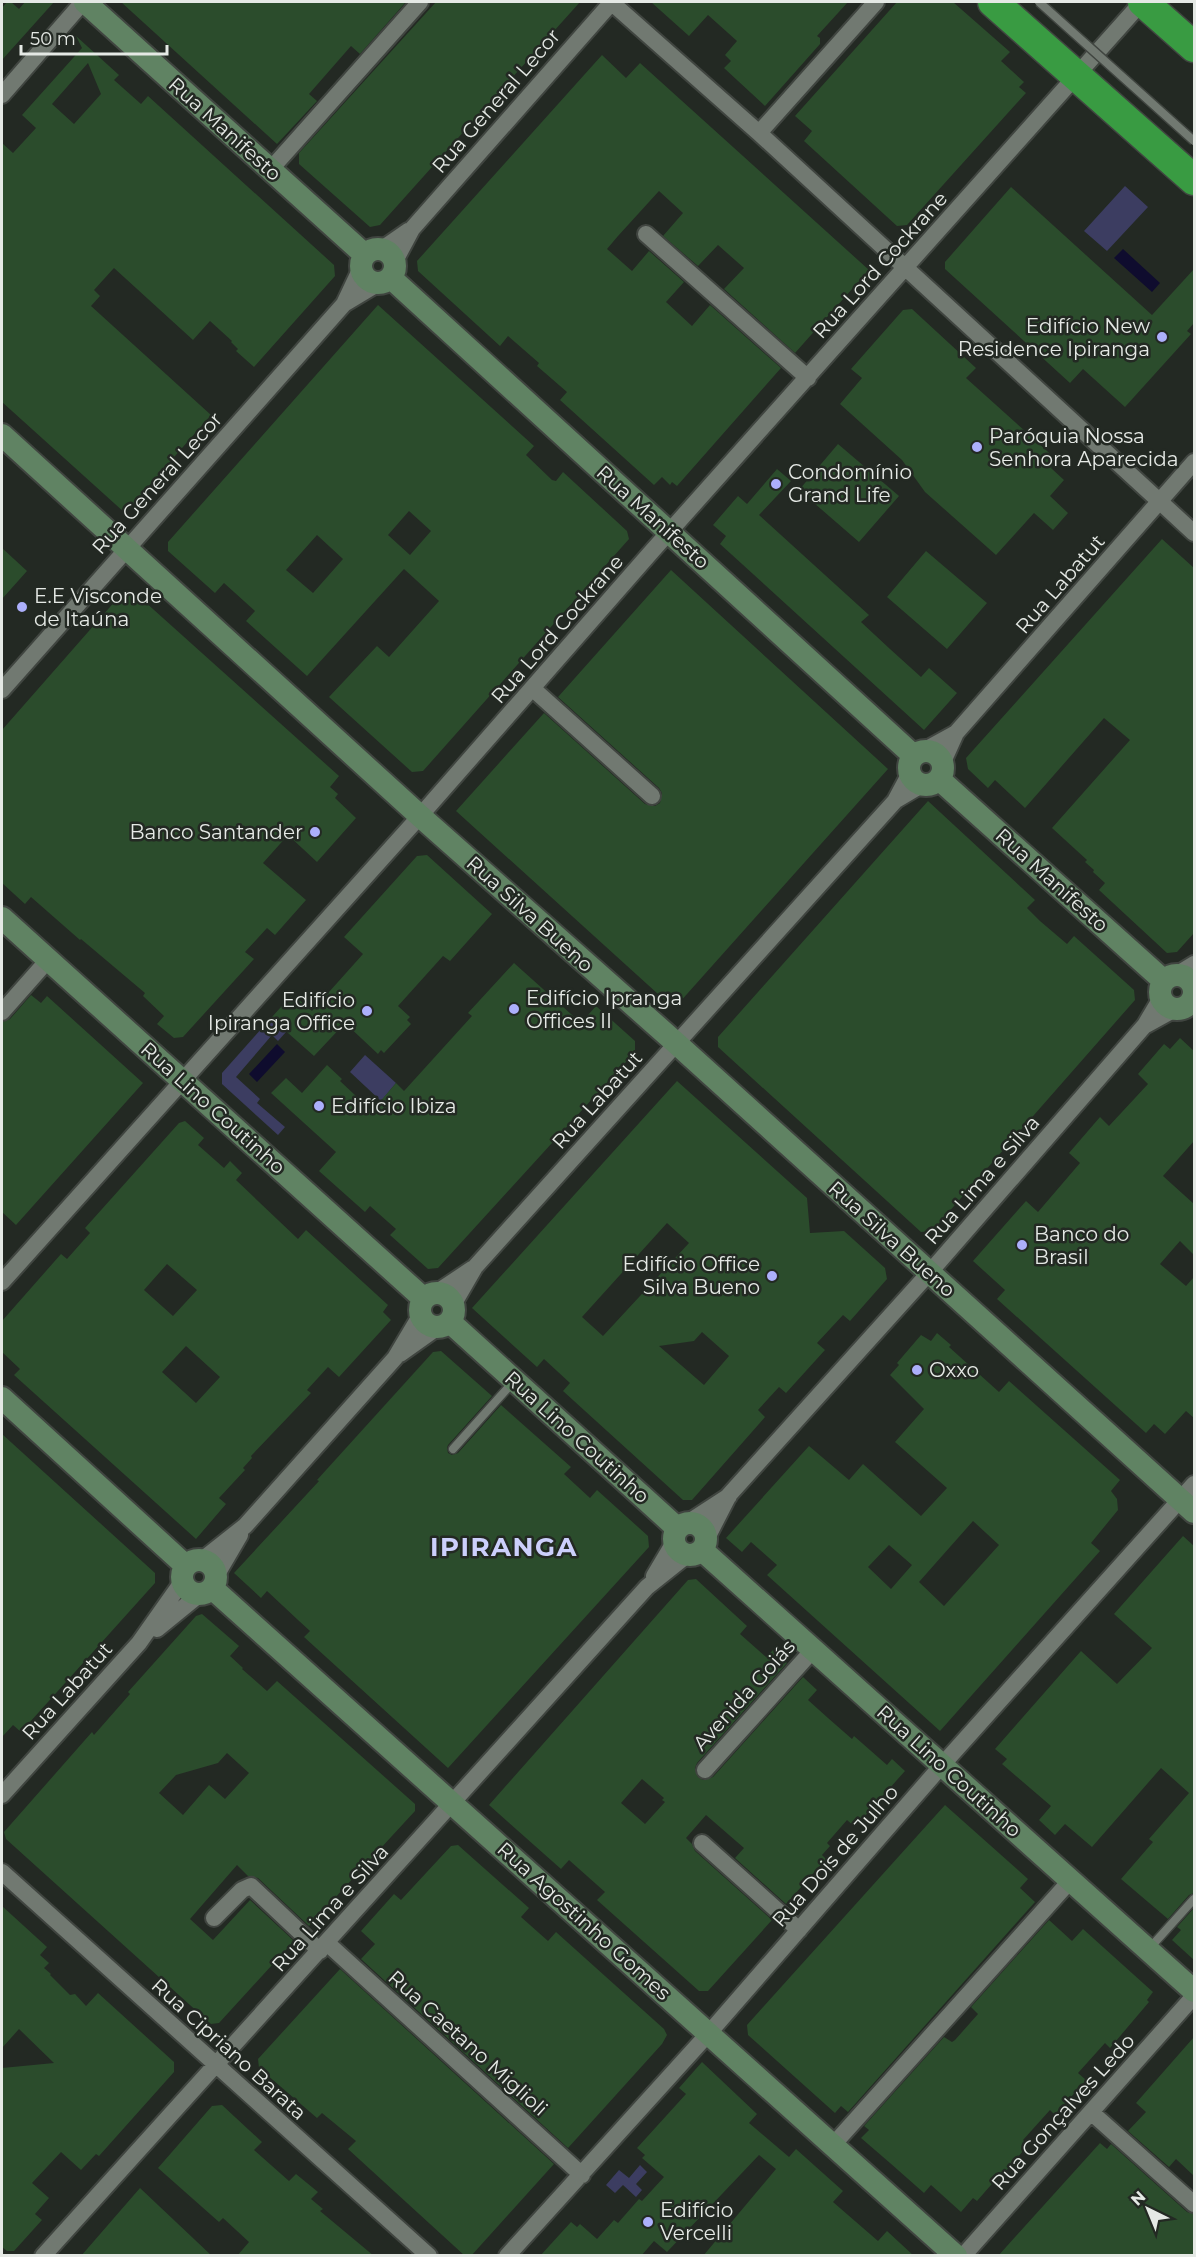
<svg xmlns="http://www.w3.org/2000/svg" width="1196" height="2257" viewBox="0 0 1196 2257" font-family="Montserrat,sans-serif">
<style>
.green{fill:#3c3d61}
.water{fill:#0f0c2e}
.building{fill:#2b4c2c;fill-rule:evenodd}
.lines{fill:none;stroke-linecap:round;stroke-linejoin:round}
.lane-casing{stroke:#404540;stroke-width:11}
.street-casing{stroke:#404540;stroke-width:20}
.secondary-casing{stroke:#404540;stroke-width:26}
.highway-casing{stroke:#404540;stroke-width:33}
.lane{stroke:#717971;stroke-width:8}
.street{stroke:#717971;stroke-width:16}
.secondary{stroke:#608363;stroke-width:22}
.highway{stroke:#399b42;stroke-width:30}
.lane-bridge-casing{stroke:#404540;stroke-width:11;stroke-linecap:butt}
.lane-bridge{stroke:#717971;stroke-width:8}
.poi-dot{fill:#acaffb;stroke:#232923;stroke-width:2}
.labels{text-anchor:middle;stroke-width:5;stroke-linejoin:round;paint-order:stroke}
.street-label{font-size:20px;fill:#e5e9e5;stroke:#232923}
.poi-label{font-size:20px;fill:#e5e9e5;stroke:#232923;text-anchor:start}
.district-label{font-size:26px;font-weight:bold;letter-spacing:1.5px;fill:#cccffb;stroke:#232923}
</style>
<rect width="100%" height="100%" fill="#232923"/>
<!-- green -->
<path class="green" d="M1125,186L1148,207L1107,251L1084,231Z
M271,1018L286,1032L278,1041L272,1035L236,1077L260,1099L257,1103L285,1127L278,1135L222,1084V1073Z
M365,1055L396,1083L381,1101L350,1072Z
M640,2165L647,2172L636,2184L642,2190L636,2197L623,2185L615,2193L606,2185L619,2170L629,2178Z"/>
<!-- water -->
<path class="water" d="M1123,249L1160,283L1152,292L1114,258Z
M277,1044L285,1052L257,1082L249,1074Z"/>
<!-- building -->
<path class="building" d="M7,2H11L19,9L25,2H54L2,60V8Z
M121,2H404L405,3L360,54L351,46L309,94L317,101L277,144Z
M436,2H580L380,225L370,227L299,164V153Z
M651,2H848L817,36L820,38V44L765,106L724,68L731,61L725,55L737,41L708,15L689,36Z
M897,2H953L1010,52L1001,61L1024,82L1019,87L1026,93L907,225L897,226L804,141L812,131L795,116Z
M76,36L119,75L114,80L141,104L148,96L334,265L335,276L254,367L236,351L238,349L231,342L232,341L210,321L193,340L114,268L94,290L100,296L91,306L211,415L125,513L2,402V143L13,153L36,128L22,115L82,48ZM88,63L101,94L74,124L52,104Z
M602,55L626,78L640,63L869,270L795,353L724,289L744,268L718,245L698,266L663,236L683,213L659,191L618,236L607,249L632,271L649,251L684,282L666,302L692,326L710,305L781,368L677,486L672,482L670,485L662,477L654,485L560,400L567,392L537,366L539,363L508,336L500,346L418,271L417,261Z
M1011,187L1152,315L1194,269V323L1187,331L1191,334L1125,407L1083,369L1070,383L945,269V262Z
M378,305L534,446L526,455L552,480L556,481L563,472L627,531L629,539L423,771L412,772L329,697L377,646L389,657L439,601L404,569L307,676L246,621L255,611L224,583L215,593L168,551V542ZM409,511L431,531L410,555L388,535ZM317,535L343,559L313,593L286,570Z
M912,309L976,368L966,378L1057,460L1051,468L1064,480L1050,496L1068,513L1053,530L1034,513L996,555L925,492L902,460L840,404L862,378L851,369L903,310Z
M838,444L899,496L859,542L799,490Z
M777,469L791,481L759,515L869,615L861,622L890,649L921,677L929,668L957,693L924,730L720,544L726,536L713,525L738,496L747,504Z
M1162,539L1194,568V933L1177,952L1167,953L1099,890L1105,883L1093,872L1094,870L1085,862L1087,860L1052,828L1130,740L1104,718L1025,808L995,780L988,788L968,769L966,758Z
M2,548L27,571L2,599Z
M926,551L987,603L947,649L887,597Z
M671,570L888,769L679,1003L669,1004L456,811L544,713L645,804L655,806L660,803L662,793L659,788L558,697Z
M124,591L134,592L339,776L330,787L338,794L335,798L356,818L317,862L288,835L263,863L306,900L275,935L267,928L245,952L254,959L183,1037L174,1038L157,1024L164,1016L143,996L145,993L81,939L80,940L31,897L25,904L2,883V730Z
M928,801L1035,900L1027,908L1040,921L1067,944L1074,936L1134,990L1135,1000L932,1231L921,1232L718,1047V1037Z
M427,855L492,914L450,961L443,956L398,1006L410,1017L407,1020L411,1024L384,1053L381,1050L378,1054L345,1023L314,1056L271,1018L291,996L294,999L296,997L312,1011L363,954L344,937L417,856Z
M514,963L581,1023L596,1006L635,1041V1052L438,1268L428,1269L390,1235L396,1229L370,1206L365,1212L319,1171L336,1152L271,1093L286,1078L302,1093L327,1065L342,1079L340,1081L372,1111L396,1083L404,1091L472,1016L468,1013Z
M31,995L41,1003L47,996L143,1083L16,1225L2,1212V1022L10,1019Z
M1180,1038L1194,1051V1141L1163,1176L1194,1204V1255L1180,1241L1160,1264L1186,1286L1194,1277V1418L1186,1411L1165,1434L1154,1424L1146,1433L997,1299L1005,1290L973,1261L1026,1201L1038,1212L1080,1163L1069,1153L1100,1117L1109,1126L1148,1084L1138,1074L1164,1044L1170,1049Z
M677,1081L807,1198L810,1233L844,1231L885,1268L887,1279L850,1321L843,1315L817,1343L825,1350L786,1393L779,1387L758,1410L765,1417L692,1500H683L563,1391L570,1383L544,1359L537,1367L472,1308ZM667,1223L689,1243L603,1336L582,1317ZM702,1332L729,1356L704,1385L659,1346L694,1341Z
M185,1121L204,1138L198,1145L224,1168L230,1161L242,1173L236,1180L298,1239L306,1230L388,1305L383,1312L391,1320L339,1377L328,1367L307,1390L311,1393L251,1456L252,1458L243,1468L245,1470L219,1498L226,1504L196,1539L14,1375L20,1369L2,1352V1321L61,1254L67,1259L90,1233L85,1228L179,1123ZM167,1264L197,1290L173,1316L144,1290ZM186,1346L220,1377L196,1403L162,1372Z
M937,1333L951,1345L949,1347L999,1392L1009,1381L1120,1480L1111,1491L1117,1499L1118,1510L1091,1543L1100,1551L940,1731L767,1575L777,1565L751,1542L742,1552L726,1538L809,1446L849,1480L863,1464L921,1516L947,1488L895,1442L924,1409L890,1375L899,1365L897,1363L921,1335L931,1341ZM973,1521L999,1545L944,1606L919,1582ZM889,1545L912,1565L891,1589L868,1567Z
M441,1351L492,1396L448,1445L447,1448L448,1453L452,1455L458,1453L501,1405L571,1467L564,1474L590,1498L597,1490L648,1536L649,1547L448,1768L304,1637L310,1631L298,1620L267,1591L261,1598L234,1573L319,1481L317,1480L433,1352Z
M2,1434L155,1573V1583L21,1732L13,1725L2,1737Z
M1183,1536L1194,1546V1893L1189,1895L1168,1919L1121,1879L1153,1842L1149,1839L1189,1793L1161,1768L1092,1847L1065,1824L1055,1835L1039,1820L1051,1806L1002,1764L1007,1759L995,1749L1081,1651L1117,1684L1152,1648L1114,1614Z
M696,1579L747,1626L740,1634L766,1657L773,1650L787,1663L697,1763L695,1768L698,1777L703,1780L713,1777L803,1677L817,1690L808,1700L828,1718L852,1739L854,1736L887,1765L892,1759L905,1771L855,1827L847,1820L827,1843L830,1846L822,1855L826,1859L786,1904L735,1858L744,1848L706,1815L686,1838L692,1844L695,1851L772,1920L708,1991H699L597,1900L605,1892L569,1860L561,1869L489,1805L688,1580ZM642,1779L664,1798L662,1800L665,1802L645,1824L621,1803Z
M202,1614L239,1646L230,1656L243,1668L242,1669L267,1691L277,1681L415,1804V1811L309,1926L258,1878L248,1876L237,1865L190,1919L213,1940L250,1900L294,1941L219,2023L211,2024L6,1839L4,1832L92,1732L94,1735L130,1694L128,1692L196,1616ZM227,1753L249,1773L225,1799L209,1785L183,1815L159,1793L176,1775L218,1763Z
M945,1805L1028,1879L1020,1888L1035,1902L848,2112L841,2106L835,2113L748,2035L747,2025Z
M458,1845L529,1908L521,1917L548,1941L556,1932L664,2029L667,2035L662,2044L568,2148L361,1959L375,1944L361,1931L394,1894L401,1900L451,1846Z
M2,1906L47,1947L40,1955L49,1963L44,1968L51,1974L50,1975L70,1995L75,1994L86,2006L98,1993L174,2062V2072L99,2156L96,2154L81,2170L61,2152L32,2183L49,2198L35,2214L42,2220L14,2251H7L2,2247V2068L54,2063L19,2029L2,2048Z
M1194,1908V1960L1172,1940L1181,1930L1177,1927Z
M1049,1920L1072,1941L1083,1929L1153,1992L1147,2000L1149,2002L1110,2048L1105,2043L1078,2073L1086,2080L1055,2115L1050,2110L1023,2140L1028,2145L1006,2171L1004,2170L977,2201L973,2198L961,2212L931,2185L924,2193L890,2163L861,2138L869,2130L864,2126L944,2037L952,2042L955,2040L978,2014L971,2007Z
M340,1969L554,2164L471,2256H465L348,2149L356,2141L322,2113L317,2118L259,2068L258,2059Z
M1194,2037V2176L1176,2159L1169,2167L1128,2131L1146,2112L1136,2103Z
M702,2062L757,2114L749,2123L789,2157L796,2149L843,2191L833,2202L878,2241L887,2231L914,2256H703L776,2169L759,2155L667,2252L654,2241L641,2256H540L571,2222L577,2227L580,2224L597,2239L614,2220L618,2223L639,2199L642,2201L664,2177L642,2158L645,2155L637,2148L686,2094L679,2088Z
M222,2105L262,2142L254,2150L289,2181L296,2174L318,2192L311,2199L323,2209L320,2211L374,2256H237L249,2242L223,2218L219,2222L158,2168L212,2106Z
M1100,2143L1107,2149L1111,2144L1187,2212L1194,2214V2256H998Z
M140,2188L212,2256H81Z"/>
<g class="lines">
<!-- lane casing -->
<g class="lane-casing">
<path id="lane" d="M453,1449L514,1381
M1148,1950L1194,1899"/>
</g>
<!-- street casing -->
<g class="street-casing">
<path id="street" d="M611,2L759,133L1194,533
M2,95L83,2
M759,133L876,2
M270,170L420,2
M646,234L808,378
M382,249L408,231
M395,261L412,229L612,2
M344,304L379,283
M532,688L652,796
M2,690L344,304L361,268
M925,750L956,733
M943,762L956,733L1194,462
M896,800L923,784
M1176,975L1194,964
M1193,987L1194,985
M2,1012L48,960
M1146,1025L1175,1009
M2,1282L420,816L653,550L1142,2
M436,1293L472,1269
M453,1305L475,1267L895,801L910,773
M400,1354L438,1327
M689,1522L729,1496
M707,1538L729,1495L930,1272L1145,1025L1161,998
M202,1560L245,1526L395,1358L420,1316
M216,1576L240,1535
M654,1576L673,1544
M157,1629L200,1594
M705,1770L813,1650
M2,1795L139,1643L182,1582
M702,1843L799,1930
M2,1872L429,2256
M214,1918L242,1890L251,1886L320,1951
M327,1943L582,2175
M1092,2113L1194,2204
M833,2145L1070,1881
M43,2256L647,1587L686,1556
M507,2256L709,2033L943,1764L1194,1484
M963,2256L1194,1996"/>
</g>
<!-- secondary casing -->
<g class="secondary-casing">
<path id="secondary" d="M85,2L365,255
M361 266a17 17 0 1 1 34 0a17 17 0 1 1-34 0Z
M391,278L914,756
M2,435L420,816L676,1043L1194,1512
M909 768a17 17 0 1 1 34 0a17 17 0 1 1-34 0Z
M939,779L1164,981
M2,918L424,1299
M1160 992a17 17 0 1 1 34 0a17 17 0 1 1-34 0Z
M420 1310a17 17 0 1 1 34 0a17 17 0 1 1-34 0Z
M450,1322L677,1528
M2,1398L186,1566
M674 1539a16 16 0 1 1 32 0a16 16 0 1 1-32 0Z
M703,1551L1194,1991
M182 1577a17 17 0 1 1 34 0a17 17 0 1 1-34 0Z
M212,1588L956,2256"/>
</g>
<!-- highway casing -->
<g class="highway-casing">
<path id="highway" d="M993,2L1194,180
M1143,2L1194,47"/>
</g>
<!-- lane -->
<use href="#lane" class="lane"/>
<!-- street -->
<use href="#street" class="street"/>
<!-- secondary -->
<use href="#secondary" class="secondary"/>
<!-- highway -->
<use href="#highway" class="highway"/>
<!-- lane-bridge casing -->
<g class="lane-bridge-casing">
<path id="lane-bridge" d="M1039,2L1194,141"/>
</g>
<!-- lane-bridge -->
<use href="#lane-bridge" class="lane-bridge"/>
</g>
<!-- markers -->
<g class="poi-dot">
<circle cx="1162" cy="337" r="6"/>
<circle cx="977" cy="447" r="6"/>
<circle cx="776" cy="484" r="6"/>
<circle cx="22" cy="607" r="6"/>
<circle cx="315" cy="832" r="6"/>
<circle cx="514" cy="1009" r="6"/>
<circle cx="367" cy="1011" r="6"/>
<circle cx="319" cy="1106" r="6"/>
<circle cx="1022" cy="1245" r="6"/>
<circle cx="772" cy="1276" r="6"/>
<circle cx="917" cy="1370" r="6"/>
<circle cx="648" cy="2222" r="6"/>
</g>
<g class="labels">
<!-- street labels -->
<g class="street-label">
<text transform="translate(496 101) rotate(-49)" y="7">Rua General Lecor</text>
<text transform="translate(225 129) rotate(42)" y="7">Rua Manifesto</text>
<text transform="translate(880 265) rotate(-48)" y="7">Rua Lord Cockrane</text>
<text transform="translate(157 483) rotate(-48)" y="7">Rua General Lecor</text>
<text transform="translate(653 517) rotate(42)" y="7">Rua Manifesto</text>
<text transform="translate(1060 584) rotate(-49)" y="7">Rua Labatut</text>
<text transform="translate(557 629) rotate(-49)" y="7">Rua Lord Cockrane</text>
<text transform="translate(1052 880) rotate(42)" y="7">Rua Manifesto</text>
<text transform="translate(530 914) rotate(42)" y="7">Rua Silva Bueno</text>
<text transform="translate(597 1100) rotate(-48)" y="7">Rua Labatut</text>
<text transform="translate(213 1108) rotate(42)" y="7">Rua Lino Coutinho</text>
<text transform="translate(982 1180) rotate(-49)" y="7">Rua Lima e Silva</text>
<text transform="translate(892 1239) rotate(42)" y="7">Rua Silva Bueno</text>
<text transform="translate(577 1437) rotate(42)" y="7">Rua Lino Coutinho</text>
<text transform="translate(67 1691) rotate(-48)" y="7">Rua Labatut</text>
<text transform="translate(744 1695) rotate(-48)" y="7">Avenida Goiás</text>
<text transform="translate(949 1771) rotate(42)" y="7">Rua Lino Coutinho</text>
<text transform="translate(835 1856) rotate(-49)" y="7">Rua Dois de Julho</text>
<text transform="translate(330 1908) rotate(-48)" y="7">Rua Lima e Silva</text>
<text transform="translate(584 1921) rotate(42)" y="7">Rua Agostinho Gomes</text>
<text transform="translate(468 2043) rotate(42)" y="7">Rua Caetano Miglioli</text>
<text transform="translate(229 2049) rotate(42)" y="7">Rua Cipriano Barata</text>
<text transform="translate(1063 2112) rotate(-48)" y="7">Rua Gonçalves Ledo</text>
</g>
<!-- poi labels -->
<g class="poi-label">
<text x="1150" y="333" text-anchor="end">Edifício New<tspan x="1150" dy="23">Residence Ipiranga</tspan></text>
<text x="989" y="443">Paróquia Nossa<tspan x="989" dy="23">Senhora Aparecida</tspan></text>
<text x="788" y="479">Condomínio<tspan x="788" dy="23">Grand Life</tspan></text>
<text x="34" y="603">E.E Visconde<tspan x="34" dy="23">de Itaúna</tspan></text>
<text x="303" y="839" text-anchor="end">Banco Santander</text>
<text x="526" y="1005">Edifício Ipranga<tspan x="526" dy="23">Offices II</tspan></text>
<text x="355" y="1007" text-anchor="end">Edifício<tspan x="355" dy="23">Ipiranga Office</tspan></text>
<text x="331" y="1113">Edifício Ibiza</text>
<text x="1034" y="1241">Banco do<tspan x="1034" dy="23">Brasil</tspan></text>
<text x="760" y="1271" text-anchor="end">Edifício Office<tspan x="760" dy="23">Silva Bueno</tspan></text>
<text x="929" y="1377">Oxxo</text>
<text x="660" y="2217">Edifício<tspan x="660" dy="23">Vercelli</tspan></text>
</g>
<!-- district labels -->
<g class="district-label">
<text x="504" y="1556">IPIRANGA</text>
</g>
</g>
<!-- border -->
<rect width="1196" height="2257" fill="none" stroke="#e5e9e5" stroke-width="6"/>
<!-- north arrow -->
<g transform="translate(1148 2209) rotate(317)" stroke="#232923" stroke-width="4.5" paint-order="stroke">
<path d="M0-4.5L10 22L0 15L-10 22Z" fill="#e5e9e5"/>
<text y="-9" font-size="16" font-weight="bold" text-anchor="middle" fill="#e5e9e5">N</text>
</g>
<!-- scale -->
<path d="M21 45v9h146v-9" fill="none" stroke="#e5e9e5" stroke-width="3"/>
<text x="30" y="45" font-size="18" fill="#e5e9e5" stroke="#232923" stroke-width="4.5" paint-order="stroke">50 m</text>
</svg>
